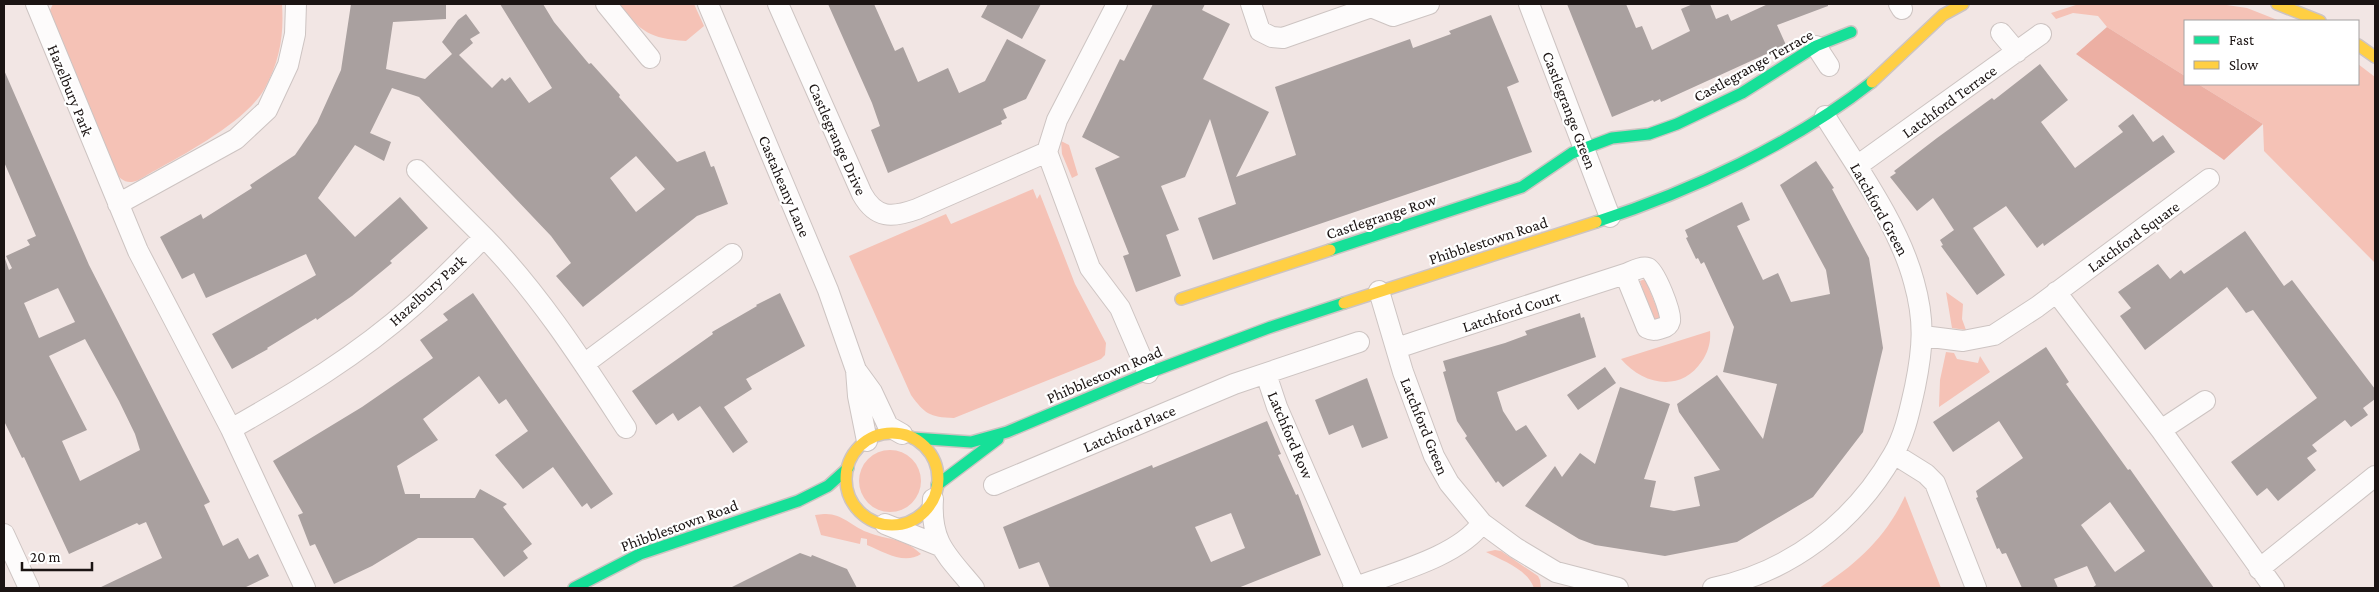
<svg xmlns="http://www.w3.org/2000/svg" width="2379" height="592" viewBox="0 0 2379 592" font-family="'Crimson Pro',serif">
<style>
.green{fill:#f5c2b6}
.forest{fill:#ecafa3}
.building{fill:#a9a09f;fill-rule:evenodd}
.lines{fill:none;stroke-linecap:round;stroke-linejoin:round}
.street-casing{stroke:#cdc4c2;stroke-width:22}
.fast-casing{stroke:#cdc4c2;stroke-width:14}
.slow-casing{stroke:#cdc4c2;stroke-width:14}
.street{stroke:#fdfbfb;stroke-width:20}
.fast{stroke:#16e098;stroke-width:11}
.slow{stroke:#ffcf43;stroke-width:11}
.labels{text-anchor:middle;stroke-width:4.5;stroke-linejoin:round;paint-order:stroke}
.street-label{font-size:16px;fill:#1b1413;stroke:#fff}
</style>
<rect width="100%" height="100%" fill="#f2e6e4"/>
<!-- green -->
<path class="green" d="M53,4H282C284,35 280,60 265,88C248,120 187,153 156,170C149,173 140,181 132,182C124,183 119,177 113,171L49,12Z
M619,4H694L704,26L686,41C649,38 642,33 619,4Z
M2079,4H2220L2247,8L2280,21H2185V76L2107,27L2098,16L2073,13L2056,19L2051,13Z
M2358,64L2375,77V263L2264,151L2263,124L2198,84H2358Z
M1061,141L1069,145L1078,175L1072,178L1062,154Z
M1033,189L1037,199L1040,194L1075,284L1106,343L1105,355L1101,359L954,418C929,417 925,414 911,395L849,256L946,214L951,224Z
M1645,279L1661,318L1653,320L1640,281Z
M1946,292L1963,304L1962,319L1966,330L1952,328Z
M1710,331C1711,342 1708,352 1702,361C1681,393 1643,385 1621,359Z
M1946,352L1954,353L1957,359L1978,363L1980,356L1990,372L1939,407L1940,380Z
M859 481a31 31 0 1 1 62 0a31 31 0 1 1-62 0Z
M1905,496L1941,588H1819C1856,565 1887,536 1905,496Z
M824,514C842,513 851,526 867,532C888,541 902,536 921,554C904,565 884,552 867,545V539L861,538L860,544L821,535L815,515Z
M1495,550L1501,551L1538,576L1540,580L1541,588H1534C1527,569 1503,561 1486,552Z"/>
<!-- forest -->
<path class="forest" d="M2107,27L2185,76V84H2198L2263,124L2224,160L2076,54Z"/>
<!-- building -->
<path class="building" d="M351,4H446V19L393,22L386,69L425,79L452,54L442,42L458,20L466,14L480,33L470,39L473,43L459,55L492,88L502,78L505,81L510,77L529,103L552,88L500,4H543L554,22L589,64L591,63L620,95L619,97L677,162L705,151L711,167L714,166L728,204L697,216L583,307L556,276L571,263L551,236L419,97L392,88L370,133L391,142L384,161L355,145L318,198L355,237L400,197L428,228L390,261L392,263L352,296L317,320L316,318L267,348L268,349L232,369L212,334L316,275L306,254L206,298L194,273L182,279L160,237L201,214L203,219L252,188L250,185L295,155L317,123L341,70ZM636,156L665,189L636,212L610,178Z
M828,4H874L895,51L903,47L918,82L948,68L959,93L985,81L1007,39L1046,60L1026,99L1003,109L1007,118L1001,121L1002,124L888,173L871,130L880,126L872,103Z
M988,4H1041L1022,39L981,17Z
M1153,4H1205L1202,10L1230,24L1203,79L1269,112L1236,177L1296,155L1275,87L1410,39L1413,48L1451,34L1449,31L1491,15L1519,82L1507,87L1532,152L1213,260L1198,218L1236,204L1210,119L1185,177L1161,186L1179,230L1166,235L1181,276L1136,292L1123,256L1129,254L1095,168L1120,157L1082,137L1120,59L1124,61Z
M1567,4H1626L1636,28L1642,26L1652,50L1690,31L1681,9L1693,4H1710L1716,19L1728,14L1731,21L1768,4H1828V6L1777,25L1786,45L1661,102L1660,99L1654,102L1653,100L1612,117Z
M2040,64L2068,100L2041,122L2075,168L2123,132L2118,126L2133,114L2153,142L2163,135L2175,152L2044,246L2043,243L2037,248L2006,206L1973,228L2005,275L1977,295L1941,246L1943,245L1940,240L1954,230L1933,198L1917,211L1890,177L1896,173L1894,171L1937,138L1992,98L1994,100Z
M4,70L89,265L210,502L204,505L223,546L238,538L249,559L258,554L269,576L244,588H99L162,558L146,522L139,525L137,523L69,554L24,457L22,458L4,421V256L9,270L12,268L6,256L30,245L27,240L36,236L4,162ZM58,288L75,322L39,338L24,303ZM85,339L119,401L135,434L140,450L80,481L62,441L87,430L49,356Z
M1816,161L1834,188L1832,189L1869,258L1883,348L1863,432L1813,497L1737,542L1665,556L1595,545L1579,539L1525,506L1555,466L1562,477L1580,453L1595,464L1620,387L1670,404L1644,479L1656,481L1650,507L1674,511L1700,506L1694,477L1720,470L1679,412L1677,404L1717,375L1763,439L1777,384L1723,372L1734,327L1704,262L1701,264L1698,258L1696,259L1686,238L1688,237L1685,230L1742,202L1750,220L1737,226L1763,280L1778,273L1791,302L1830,294L1826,270L1780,185Z
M2245,231L2284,286L2292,280L2375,389V399L2363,408L2368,415L2351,427L2345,420L2312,445L2317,451L2307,458L2316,470L2278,501L2267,488L2257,496L2231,462L2317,398L2253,310L2246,313L2227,287L2145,350L2120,316L2131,308L2118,292L2158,264L2170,279L2181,270L2184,274Z
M473,293L613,494L591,509L587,503L582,507L553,467L523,489L495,455L528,431L506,399L499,404L479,376L423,419L438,440L397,466L405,494H420V498H475L480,489L507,504L503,507L532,544L523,551L528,558L504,577L473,538H418L372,566L334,584L315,544L310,546L298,515L303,513L273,461L362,407L433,358L420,340L448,320L443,314Z
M780,293L805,346L746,379L752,389L724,407L748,442L733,453L700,406L678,421L673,413L656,425L632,391L713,334L712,332L757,306L756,305Z
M1580,313L1581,318L1584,317L1596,357L1497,392L1503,411L1516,431L1526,425L1547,456L1503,487L1498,481L1496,483L1465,438L1467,436L1457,421L1443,372L1446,371L1443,361L1505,343L1527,335L1525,331Z
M2046,347L2069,382L2066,384L2128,470L2130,469L2214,588H2092L2096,585L2087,566L2054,579L2058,588H2022L2006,553L2002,554L1999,548L1997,549L1976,498L1978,497L1976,491L2023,458L1999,421L1953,452L1933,422ZM2110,502L2145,551L2115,572L2081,525Z
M1605,367L1616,383L1578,410L1567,395Z
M1367,378L1388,438L1362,448L1353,425L1329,435L1315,400Z
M1267,421L1281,454L1278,455L1296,495L1298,494L1321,555L1238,588H1050L1039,562L1019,569L1003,527L1152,465L1153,468ZM1231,513L1245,548L1211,562L1195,527Z
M800,553L811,557L812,555L847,569L857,588H730Z"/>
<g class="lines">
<!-- street casing -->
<g class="street-casing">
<path id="street" d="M36,4L138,251L231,429L305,588
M606,4L650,58
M708,4L828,290L856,370L858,396L867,441
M778,4L862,194C876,219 892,218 917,209L1047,152
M1117,4L1057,120L1047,152L1090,268L1120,308L1148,373
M1251,4L1260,31L1272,37L1283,38L1371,7L1393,16L1429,4
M1529,4L1610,217
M1899,4L1902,9
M2001,33L2017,52
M1816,46L1829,66
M1857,166L2041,34
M417,170L484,237
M118,204L236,139L267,110L288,65L295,34L296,4
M1379,291L1403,372L1434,456L1449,483L1482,523L1516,548L1556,572L1618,588
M2056,292L2161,430L2274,588
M1923,336L1963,341L1994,335L2037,307L2209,179
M1397,348L1421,340L1625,274C1631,272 1641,266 1648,268C1655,271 1672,313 1670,321C1669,325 1666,327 1662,328C1656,330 1653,331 1647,328L1625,274
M584,364L732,254
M856,370L872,392L888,426L902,434
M1266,374L1277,407L1355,587
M231,429C295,393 358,355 413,306C438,284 461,260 484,237C539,293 583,362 626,428
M2161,430L2205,401
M1894,454L1926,474L1935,483L1976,588
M994,485L1234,384L1359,342
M933,499C930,544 948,556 974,588
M885,524L940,546
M4,534L29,588
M2259,569L2375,476
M1353,588C1392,573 1458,557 1482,523
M1713,588C1790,572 1854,523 1893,455C1905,435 1910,409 1915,387C1923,348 1925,321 1914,282C1899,225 1856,166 1825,116"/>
</g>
<!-- fast casing -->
<g class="fast-casing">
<path id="fast" d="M1596,222C1691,191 1793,144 1872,82
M1330,250L1522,187L1572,153L1612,138L1649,134L1677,124L1742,93L1816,46L1851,32
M913,438L971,442L1007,432L1148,373L1271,327L1344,303
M937,485L998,439
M574,588L640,554L798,501L828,486L848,468"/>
</g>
<!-- slow casing -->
<g class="slow-casing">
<path id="slow" d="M2277,4L2320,21
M2358,45L2375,57
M1872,82L1943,15L1963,4
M1181,299L1330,250
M1344,303L1596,222
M846 479a46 46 0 1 1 92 0a46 46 0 1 1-92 0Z"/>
</g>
<!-- street -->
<use href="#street" class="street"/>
<!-- fast -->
<use href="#fast" class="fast"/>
<!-- slow -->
<use href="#slow" class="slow"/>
</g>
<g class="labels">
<!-- street labels -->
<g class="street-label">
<text transform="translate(1753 65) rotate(-29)" y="6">Castlegrange Terrace</text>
<text transform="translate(71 90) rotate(68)" y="6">Hazelbury Park</text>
<text transform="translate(1949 101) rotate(-36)" y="6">Latchford Terrace</text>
<text transform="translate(1570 110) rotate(69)" y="6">Castlegrange Green</text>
<text transform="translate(838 139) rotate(66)" y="6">Castlegrange Drive</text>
<text transform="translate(785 186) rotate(67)" y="6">Castaheany Lane</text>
<text transform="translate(1880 209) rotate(61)" y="6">Latchford Green</text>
<text transform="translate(1381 216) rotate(-18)" y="6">Castlegrange Row</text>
<text transform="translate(2133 236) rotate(-36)" y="6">Latchford Square</text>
<text transform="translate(1488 240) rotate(-18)" y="6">Phibblestown Road</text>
<text transform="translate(427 290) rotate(-42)" y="6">Hazelbury Park</text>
<text transform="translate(1511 311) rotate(-18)" y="6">Latchford Court</text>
<text transform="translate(1104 374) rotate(-23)" y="6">Phibblestown Road</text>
<text transform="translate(1425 426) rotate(68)" y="6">Latchford Green</text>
<text transform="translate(1129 428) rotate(-23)" y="6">Latchford Place</text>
<text transform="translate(1291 435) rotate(67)" y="6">Latchford Row</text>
<text transform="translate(679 525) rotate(-20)" y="6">Phibblestown Road</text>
</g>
</g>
<!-- border -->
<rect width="2379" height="592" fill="none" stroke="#1b1413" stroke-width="10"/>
<!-- legend -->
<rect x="2184" y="20" width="175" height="65" fill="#ffffff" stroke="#a4a1a1"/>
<rect x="2194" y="36" width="25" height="8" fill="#16e098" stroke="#a4a1a1"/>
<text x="2229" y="45" font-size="15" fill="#1b1413">Fast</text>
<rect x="2194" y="61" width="25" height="8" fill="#ffcf43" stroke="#a4a1a1"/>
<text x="2229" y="70" font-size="15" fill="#1b1413">Slow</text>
<!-- scale -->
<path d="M22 562v8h70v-8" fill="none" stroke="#1b1413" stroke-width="2.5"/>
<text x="30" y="562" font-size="15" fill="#1b1413" stroke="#ffffff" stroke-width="4" paint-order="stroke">20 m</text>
</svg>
